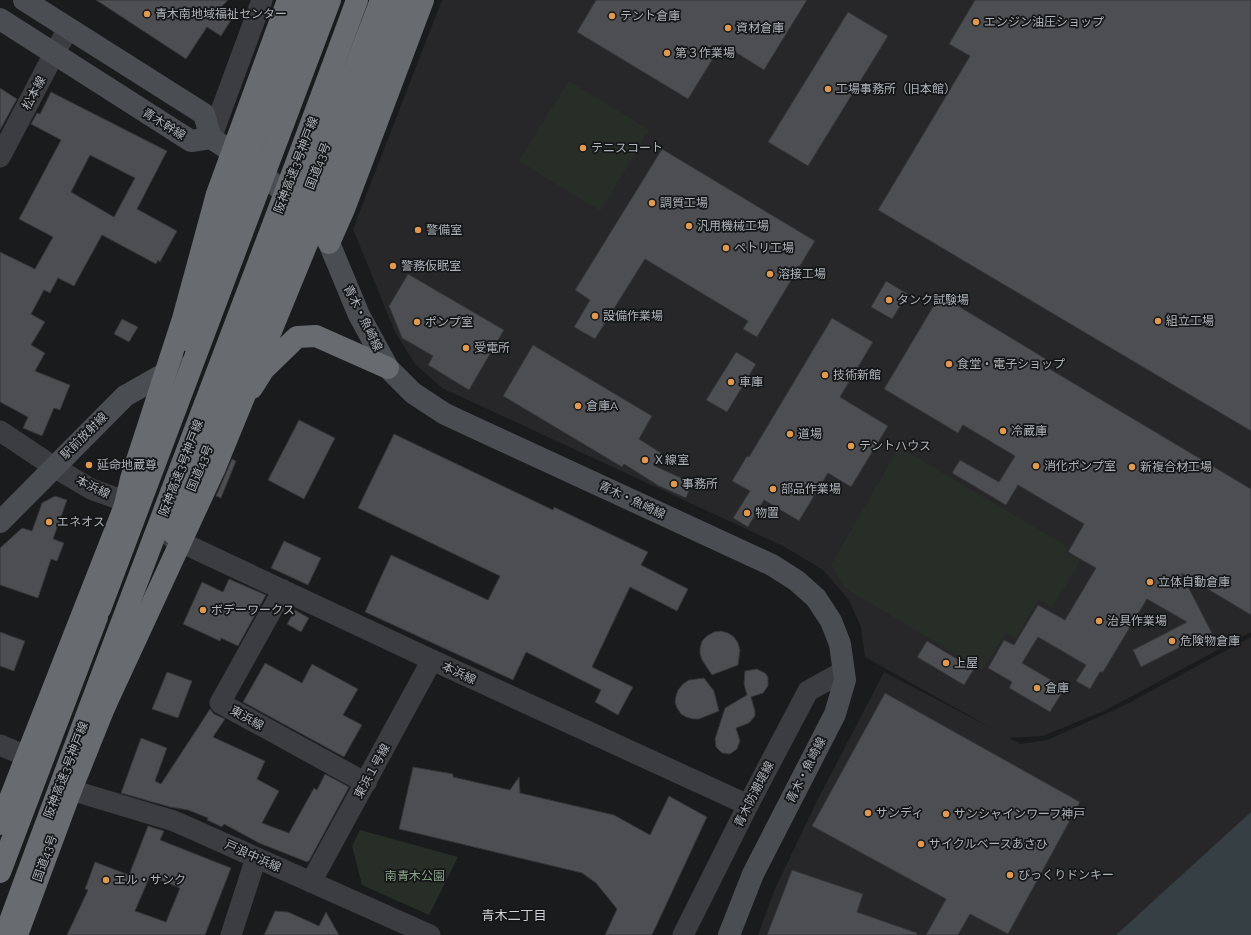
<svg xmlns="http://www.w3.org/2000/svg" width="1251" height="935" viewBox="0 0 1251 935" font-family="Raleway,'Noto Sans JP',sans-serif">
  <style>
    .built { fill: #272729 }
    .green { fill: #272e27 }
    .water { fill: #363f44 }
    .building { fill: #4d4e51; stroke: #353538; fill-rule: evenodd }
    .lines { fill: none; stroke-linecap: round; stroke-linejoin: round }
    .street { stroke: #3c3d41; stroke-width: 21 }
    .secondary { stroke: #4a4d51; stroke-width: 22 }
    .highway { stroke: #686c71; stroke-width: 22 }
    .highway-bridge { stroke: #686c71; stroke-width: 22 }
    .poi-dot { fill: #df9950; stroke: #151617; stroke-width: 1.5 }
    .labels { text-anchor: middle; stroke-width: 3.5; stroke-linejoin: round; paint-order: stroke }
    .poi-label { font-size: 12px; fill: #aeb4ba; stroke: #151617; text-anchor: start }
    .street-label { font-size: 12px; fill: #aeb4ba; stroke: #151617 }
    .park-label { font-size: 12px; fill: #8aa388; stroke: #151617 }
    .neighbourhood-label { font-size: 13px; fill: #cfd2d7; stroke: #151617 }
  </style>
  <rect width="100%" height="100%" fill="#1a1b1c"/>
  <path class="built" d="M 442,0 L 1251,0 L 1251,632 L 1106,710 L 1043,736 L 1009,738 L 1021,744 L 1047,740 L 1123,706 L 1251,637 L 1251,813 L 1116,935 L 758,935 L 774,891 L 816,803 L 884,672 L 995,730 L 865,657 L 861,627 L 849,600 L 823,570 L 785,547 L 442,388 L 415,364 L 395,332 L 353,229 Z"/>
  <g class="green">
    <path d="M 569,81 L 649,130 L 600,211 L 519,161 Z"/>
    <path d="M 899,447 L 1068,547 L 1065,552 L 1080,561 L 1052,608 L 1039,599 L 1016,638 L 1006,633 L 982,670 L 845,588 L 831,565 Z"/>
    <path d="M 360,830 L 458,857 L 429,915 L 362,885 L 352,846 Z"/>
  </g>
  <path class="water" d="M 1251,812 L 1251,935 L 1116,935 Z"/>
  <g class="building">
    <path d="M 96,0 L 228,0 L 220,8 L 233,17 L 221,36 L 207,27 L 186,59 Z"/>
    <path d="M 596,0 L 807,0 L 764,70 L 722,44 L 688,99 L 577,32 Z"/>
    <path d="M 975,0 L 1251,0 L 1251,431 L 878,210 L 970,56 L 949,44 Z"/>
    <path d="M 848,12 L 888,36 L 808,166 L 768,142 Z"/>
    <path d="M 0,88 L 17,99 L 0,130 Z"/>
    <path d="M 51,92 L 167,151 L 137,209 L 177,231 L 160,262 L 158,260 L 156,264 L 102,235 L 74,286 L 58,278 L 50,293 L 44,290 L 31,314 L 45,322 L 31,345 L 45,353 L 35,371 L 70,385 L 60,410 L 54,408 L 42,436 L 23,428 L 28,417 L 0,402 L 0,252 L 35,269 L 53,237 L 19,219 L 61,140 L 31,124 L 37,113 L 40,114 ZM 90,155 L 135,178 L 114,217 L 71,192 Z"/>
    <path d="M 662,149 L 815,241 L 757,337 L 743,329 L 748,321 L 645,259 L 595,339 L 574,327 L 590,300 L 575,290 Z"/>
    <path d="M 408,274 L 504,330 L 469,390 L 428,365 L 433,356 L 402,338 L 389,306 Z"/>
    <path d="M 886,281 L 908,294 L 892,319 L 871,307 Z"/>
    <path d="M 940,295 L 1046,359 L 1043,365 L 1251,489 L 1251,615 L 1181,573 L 1215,639 L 1206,634 L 1141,667 L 1133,650 L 1187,622 L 1147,599 L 1103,672 L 1100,672 L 1090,689 L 1076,681 L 1086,665 L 1038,637 L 1022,663 L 1065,688 L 1050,712 L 1009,688 L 1012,682 L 988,668 L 1004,640 L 1014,645 L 1038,605 L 1065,620 L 1096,568 L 1068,552 L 1084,524 L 1018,485 L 1006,505 L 952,473 L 960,460 L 999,482 L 1015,456 L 963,425 L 958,433 L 884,389 Z"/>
    <path d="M 832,318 L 873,342 L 840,397 L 888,426 L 851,487 L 828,473 L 799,521 L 764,500 L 748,527 L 733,518 L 750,491 L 732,481 L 747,456 L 749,457 Z"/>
    <path d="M 122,319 L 138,327 L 129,342 L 114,334 Z"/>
    <path d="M 533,345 L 652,416 L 639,439 L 661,453 L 653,465 L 692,483 L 686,498 L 659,486 L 624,464 L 622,467 L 503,396 Z"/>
    <path d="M 736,352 L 756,364 L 727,412 L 706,400 Z"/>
    <path d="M 299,420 L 335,438 L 304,499 L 268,480 Z"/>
    <path d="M 394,434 L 553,510 L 554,507 L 648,552 L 641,565 L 688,589 L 677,611 L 630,587 L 592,667 L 633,687 L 618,715 L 595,702 L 601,690 L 526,652 L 513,680 L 365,612 L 391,555 L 488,600 L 500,576 L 358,508 Z"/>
    <path d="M 232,459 L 236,461 L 221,498 L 216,496 Z"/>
    <path d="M 55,496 L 67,500 L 53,539 L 64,543 L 57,561 L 51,559 L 38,598 L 0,585 L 0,548 L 22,528 L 32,531 L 42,503 Z"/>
    <path d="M 284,541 L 321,558 L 308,585 L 271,568 Z"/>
    <path d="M 229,579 L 266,595 L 238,646 L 221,638 L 220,641 L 183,624 L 202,582 L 223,592 Z"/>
    <path d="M 295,610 L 309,618 L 301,632 L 287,624 Z"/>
    <path d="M 721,631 L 728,633 L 734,637 L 738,643 L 740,650 L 738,665 L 712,675 L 702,660 L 700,654 L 700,648 L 702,641 L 707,636 L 714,632 Z"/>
    <path d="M 0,632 L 25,641 L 14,671 L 0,666 Z"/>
    <path d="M 927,641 L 974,669 L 964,685 L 917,657 Z"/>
    <path d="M 265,663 L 302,683 L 312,664 L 358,689 L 343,715 L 362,725 L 344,757 L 243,702 Z"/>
    <path d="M 757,669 L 765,673 L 768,677 L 768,686 L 763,693 L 751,697 L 755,711 L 755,716 L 749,723 L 736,728 L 740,741 L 737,749 L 730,754 L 722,753 L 716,747 L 715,739 L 725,708 L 747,695 L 744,684 L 745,671 Z"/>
    <path d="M 167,672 L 192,681 L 178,718 L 152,709 Z"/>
    <path d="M 704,678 L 714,691 L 719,711 L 699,719 L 693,719 L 686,717 L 681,714 L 677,708 L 675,702 L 676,696 L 678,690 L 683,684 L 689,680 Z"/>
    <path d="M 885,693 L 1080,802 L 1008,934 L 970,914 L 958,935 L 926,935 L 946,899 L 812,826 Z"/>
    <path d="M 210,709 L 214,714 L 225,719 L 213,737 L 265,761 L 257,779 L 279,791 L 262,823 L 289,833 L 314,788 L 317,790 L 325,774 L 349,787 L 309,861 L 307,862 L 259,843 L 224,824 L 222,827 L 207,820 L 208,818 L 188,810 L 170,807 L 121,793 L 141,738 L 167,748 L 155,781 L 161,784 Z"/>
    <path d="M 413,767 L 453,774 L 453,777 L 510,790 L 519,777 L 520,793 L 614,815 L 650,835 L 669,796 L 707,817 L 652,935 L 605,935 L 617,909 L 596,883 L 582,873 L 399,829 Z"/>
    <path d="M 148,826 L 164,831 L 160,840 L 231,868 L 205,935 L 67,935 L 88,890 L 85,889 L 95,862 L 129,875 ZM 150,876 L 180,888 L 166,922 L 135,911 Z"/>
    <path d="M 792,870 L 863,894 L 857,912 L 917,933 L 917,935 L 767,935 Z"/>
    <path d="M 275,911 L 288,912 L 319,926 L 326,912 L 339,935 L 264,935 Z"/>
  </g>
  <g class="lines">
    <g class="street">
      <path d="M 211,138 L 262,0"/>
      <path d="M 0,157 L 54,54 L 68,29"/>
      <path d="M 0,431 L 54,467 L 91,489 L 127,502"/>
      <path d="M 172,538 L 432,660 L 748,805"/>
      <path d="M 283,590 L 220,703 L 366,783"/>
      <path d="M 0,745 L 26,756"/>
      <path d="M 71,790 L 174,821 L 430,935"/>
      <path d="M 311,882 L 432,660"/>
      <path d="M 231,935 L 256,858"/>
      <path d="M 683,935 L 748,805 L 808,691 L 844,671"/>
    </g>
    <g class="secondary">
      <path d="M 24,0 L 204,114 L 211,138"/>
      <path d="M 0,19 L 191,141 L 211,138"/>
      <path d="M 211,138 L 246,161 L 302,207 L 329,243 L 359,315 L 388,368 L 413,393 L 445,414 L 772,565 L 797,581 L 816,598 L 831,621 L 840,644 L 845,680 L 835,714 L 753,874 L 729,935"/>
      <path d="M 0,522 L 125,396 L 178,366"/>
    </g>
    <g class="highway">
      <path d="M 329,243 L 344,209 L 423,0"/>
      <path d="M 187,340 L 246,161 L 308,0"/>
      <path d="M 252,388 L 264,369 L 297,337 L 316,336 L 388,368"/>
      <path d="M 174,534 L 199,474 L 381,0"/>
      <path d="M 0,824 L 126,503"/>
      <path d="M 0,872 L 97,617"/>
      <path d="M 17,935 L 71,790 L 106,703"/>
    </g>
    <g class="highway-bridge">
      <path d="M 121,522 L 131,479 L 183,319 L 217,194 L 288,0"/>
      <path d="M 100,609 L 330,0"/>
      <path d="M 98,721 L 214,470 L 324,202 L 403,0"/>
      <path d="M 5,935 C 119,622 242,313 357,0"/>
    </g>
  </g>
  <g class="poi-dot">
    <circle cx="147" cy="14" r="4"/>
    <circle cx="612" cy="16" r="4"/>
    <circle cx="976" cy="22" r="4"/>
    <circle cx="728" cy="28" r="4"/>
    <circle cx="667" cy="53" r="4"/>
    <circle cx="828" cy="89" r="4"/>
    <circle cx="583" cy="148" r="4"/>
    <circle cx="652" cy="203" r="4"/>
    <circle cx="689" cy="226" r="4"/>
    <circle cx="418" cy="230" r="4"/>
    <circle cx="726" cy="248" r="4"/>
    <circle cx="393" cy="266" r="4"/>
    <circle cx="770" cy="274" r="4"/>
    <circle cx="889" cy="300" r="4"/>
    <circle cx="595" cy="316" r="4"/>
    <circle cx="1158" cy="321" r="4"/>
    <circle cx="417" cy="322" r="4"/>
    <circle cx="466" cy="348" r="4"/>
    <circle cx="949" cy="364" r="4"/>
    <circle cx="825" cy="375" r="4"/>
    <circle cx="731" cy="382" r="4"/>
    <circle cx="578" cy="406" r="4"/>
    <circle cx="1003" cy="431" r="4"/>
    <circle cx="790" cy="434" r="4"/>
    <circle cx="851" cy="446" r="4"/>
    <circle cx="645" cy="460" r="4"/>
    <circle cx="89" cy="465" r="4"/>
    <circle cx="1036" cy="466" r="4"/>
    <circle cx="1132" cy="467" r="4"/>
    <circle cx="674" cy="484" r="4"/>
    <circle cx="773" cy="489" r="4"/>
    <circle cx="747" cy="513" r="4"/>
    <circle cx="49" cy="522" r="4"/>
    <circle cx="1150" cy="582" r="4"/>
    <circle cx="203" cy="610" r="4"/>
    <circle cx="1099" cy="621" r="4"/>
    <circle cx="1172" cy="641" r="4"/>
    <circle cx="946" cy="663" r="4"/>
    <circle cx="1037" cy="688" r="4"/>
    <circle cx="868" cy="813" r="4"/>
    <circle cx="946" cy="814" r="4"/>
    <circle cx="921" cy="844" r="4"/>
    <circle cx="1010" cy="875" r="4"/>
    <circle cx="106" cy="880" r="4"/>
  </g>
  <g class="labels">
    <g class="poi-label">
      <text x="155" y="18">青木南地域福祉センター</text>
      <text x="620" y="20">テント倉庫</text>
      <text x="984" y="26">エンジン油圧ショップ</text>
      <text x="736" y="32">資材倉庫</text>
      <text x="675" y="57">第３作業場</text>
      <text x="836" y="93">工場事務所（旧本館）</text>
      <text x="591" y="152">テニスコート</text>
      <text x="660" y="207">調質工場</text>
      <text x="697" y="230">汎用機械工場</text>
      <text x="426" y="234">警備室</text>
      <text x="734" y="252">ペトリ工場</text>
      <text x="401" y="270">警務仮眠室</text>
      <text x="778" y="278">溶接工場</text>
      <text x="897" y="304">タンク試験場</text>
      <text x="603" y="320">設備作業場</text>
      <text x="1166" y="325">組立工場</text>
      <text x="425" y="326">ポンプ室</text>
      <text x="474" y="352">受電所</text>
      <text x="957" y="368">食堂・電子ショップ</text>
      <text x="833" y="379">技術新館</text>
      <text x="739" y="386">車庫</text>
      <text x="586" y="410">倉庫A</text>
      <text x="1011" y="435">冷蔵庫</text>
      <text x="798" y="438">道場</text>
      <text x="859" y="450">テントハウス</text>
      <text x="653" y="464">Ｘ線室</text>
      <text x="97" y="469">延命地蔵尊</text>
      <text x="1044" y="470">消化ポンプ室</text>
      <text x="1140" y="471">新複合材工場</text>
      <text x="682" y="488">事務所</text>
      <text x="781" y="493">部品作業場</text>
      <text x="755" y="517">物置</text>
      <text x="57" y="526">エネオス</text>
      <text x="1158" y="586">立体自動倉庫</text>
      <text x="211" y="614">ボデーワークス</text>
      <text x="1107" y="625">治具作業場</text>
      <text x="1180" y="645">危険物倉庫</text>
      <text x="954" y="667">上屋</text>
      <text x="1045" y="692">倉庫</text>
      <text x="876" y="817">サンディ</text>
      <text x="954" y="818">サンシャインワーフ神戸</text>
      <text x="929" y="848">サイクルベースあさひ</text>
      <text x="1018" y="879">びっくりドンキー</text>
      <text x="114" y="884">エル・サンク</text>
    </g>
    <g class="street-label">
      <text transform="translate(34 93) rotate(-62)" y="4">松本線</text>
      <text transform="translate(164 124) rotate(32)" y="4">青木幹線</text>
      <text transform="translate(296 165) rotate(-69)" y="4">阪神高速3号神戸線</text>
      <text transform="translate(318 166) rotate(-69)" y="4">国道43号</text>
      <text transform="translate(363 318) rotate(64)" y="4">青木・魚崎線</text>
      <text transform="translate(84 436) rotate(-45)" y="4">駅前放射線</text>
      <text transform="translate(181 468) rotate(-69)" y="4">阪神高速3号神戸線</text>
      <text transform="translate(200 468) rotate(-68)" y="4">国道43号</text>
      <text transform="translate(93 487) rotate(26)" y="4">本浜線</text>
      <text transform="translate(632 500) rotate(25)" y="4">青木・魚崎線</text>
      <text transform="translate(459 673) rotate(25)" y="4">本浜線</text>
      <text transform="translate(247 718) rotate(29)" y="4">東浜線</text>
      <text transform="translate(66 770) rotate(-69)" y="4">阪神高速3号神戸線</text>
      <text transform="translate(806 770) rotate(-63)" y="4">青木・魚崎線</text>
      <text transform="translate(372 771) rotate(-61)" y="4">東浜１号線</text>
      <text transform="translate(754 794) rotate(-63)" y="4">青木防潮堤線</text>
      <text transform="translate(253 856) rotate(24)" y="4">戸浪中浜線</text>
      <text transform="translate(45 858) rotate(-70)" y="4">国道43号</text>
    </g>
    <g class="park-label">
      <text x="415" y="880">南青木公園</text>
    </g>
    <g class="neighbourhood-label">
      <text x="514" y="920">青木二丁目</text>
    </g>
  </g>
</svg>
